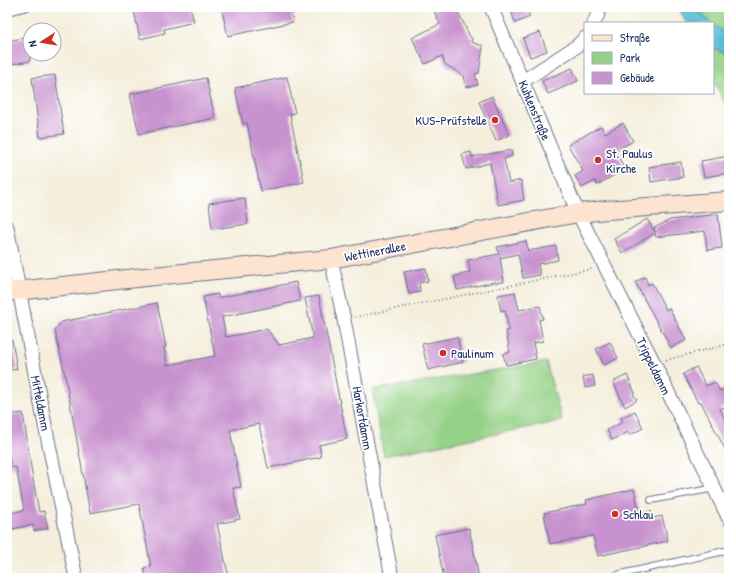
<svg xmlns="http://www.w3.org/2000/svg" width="736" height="585" viewBox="0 0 736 585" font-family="'Patrick Hand',sans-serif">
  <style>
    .green { fill: #95d186; stroke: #588072 }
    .water { fill: #58bed6; stroke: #3a769a }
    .building { fill: #c891cf }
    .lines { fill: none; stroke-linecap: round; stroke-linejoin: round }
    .lane-casing { stroke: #67728a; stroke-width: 8 }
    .street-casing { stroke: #67728a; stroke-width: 15 }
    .secondary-casing { stroke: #67728a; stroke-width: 20 }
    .path { stroke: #67728a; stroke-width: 2; stroke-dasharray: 1 3; stroke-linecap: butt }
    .lane { stroke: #fff; stroke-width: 6 }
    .street { stroke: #fff; stroke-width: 13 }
    .secondary { stroke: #fde4d1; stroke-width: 18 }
    .poi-dot { fill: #c8321e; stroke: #fff; stroke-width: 1.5 }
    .labels { text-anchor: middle; stroke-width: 3.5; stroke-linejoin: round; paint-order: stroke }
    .street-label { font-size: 13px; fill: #1b2f5e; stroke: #fff }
    .poi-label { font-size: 13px; fill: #1b2f5e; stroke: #fff; text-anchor: start }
  </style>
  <rect width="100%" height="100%" fill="#fff"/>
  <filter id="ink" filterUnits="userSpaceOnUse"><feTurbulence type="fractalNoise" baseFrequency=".025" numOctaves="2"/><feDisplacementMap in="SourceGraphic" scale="8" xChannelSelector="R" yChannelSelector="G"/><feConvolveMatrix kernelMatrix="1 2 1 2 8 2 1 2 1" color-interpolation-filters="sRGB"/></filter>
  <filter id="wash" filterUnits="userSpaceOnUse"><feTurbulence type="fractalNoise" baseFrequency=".012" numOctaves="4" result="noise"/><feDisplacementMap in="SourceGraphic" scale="16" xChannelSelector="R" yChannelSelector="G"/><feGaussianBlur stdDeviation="0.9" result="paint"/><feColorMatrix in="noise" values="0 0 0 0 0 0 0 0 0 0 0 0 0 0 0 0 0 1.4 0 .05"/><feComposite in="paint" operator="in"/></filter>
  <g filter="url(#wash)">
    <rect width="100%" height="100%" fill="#f4eedb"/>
    <g class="green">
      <path d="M 698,7 L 729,7 L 729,37 C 717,28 705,20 698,7 Z"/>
      <path d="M 713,48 L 729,54 L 729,112 L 713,79 Z"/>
      <path d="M 546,362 L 562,421 L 384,456 L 372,390 Z"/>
    </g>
    <g class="water">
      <path d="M 678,7 L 698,7 L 702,14 L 711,23 L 686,23 Z"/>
      <path d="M 713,24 L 729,37 L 729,54 L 713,48 Z"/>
    </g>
    <g id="blocks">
      <g class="building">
        <path d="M 133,7 L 190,7 L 194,22 L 164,29 L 165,33 L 140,39 Z"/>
        <path d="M 221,7 L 290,7 L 293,22 L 228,36 Z"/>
        <path d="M 432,7 L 456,7 L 470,37 L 472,38 L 471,42 L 483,46 L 479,73 L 475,74 L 478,85 L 466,87 L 464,76 L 445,64 L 442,56 L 425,64 L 412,38 L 440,24 Z"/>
        <path d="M 510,7 L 526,7 L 530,17 L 515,23 Z"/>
        <path d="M 540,32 L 547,51 L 530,57 L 523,38 Z"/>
        <path d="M 29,37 L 30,61 L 7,65 L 7,41 Z"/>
        <path d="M 572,68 L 578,81 L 548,94 L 542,81 Z"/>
        <path d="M 55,75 L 64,134 L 40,137 L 32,78 Z"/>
        <path d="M 287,77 L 295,113 L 290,114 L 304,182 L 261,191 L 247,123 L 243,124 L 235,88 Z"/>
        <path d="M 206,78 L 215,118 L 139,134 L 130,94 Z"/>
        <path d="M 492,96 L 509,135 L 496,141 L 479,102 Z"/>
        <path d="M 623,123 L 633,141 L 615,151 L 625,169 L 597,185 L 595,181 L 582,188 L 575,176 L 583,171 L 568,145 L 601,126 L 605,133 Z"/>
        <path d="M 511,150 L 512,156 L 504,159 L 509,183 L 521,180 L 524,200 L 498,205 L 490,163 L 466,169 L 462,154 L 471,152 L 472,157 Z"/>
        <path d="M 729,156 L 729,173 L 704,177 L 701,161 Z"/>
        <path d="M 681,162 L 683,177 L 651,182 L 649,167 Z"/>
        <path d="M 245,198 L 248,224 L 212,229 L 209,203 Z"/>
        <path d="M 718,214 L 722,248 L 707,250 L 705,231 L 656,237 L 655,233 L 622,253 L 614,239 L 647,219 L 655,232 L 654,228 L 670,220 Z"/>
        <path d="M 526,241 L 528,251 L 556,246 L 558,260 L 538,264 L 540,275 L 523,278 L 518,254 L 500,258 L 504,282 L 495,283 L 495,282 L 457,290 L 454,277 L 470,272 L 468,260 L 499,254 L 497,247 Z"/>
        <path d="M 426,268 L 428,281 L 419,283 L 420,292 L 409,294 L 404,272 Z"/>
        <path d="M 645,277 L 648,285 L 652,283 L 666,310 L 669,308 L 686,340 L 671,348 L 635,282 Z"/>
        <path d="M 296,282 L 300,301 L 222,317 L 226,337 L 267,329 L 279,345 L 313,338 L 305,298 L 319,296 L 347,439 L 319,445 L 321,457 L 268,468 L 259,424 L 230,430 L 241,487 L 233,488 L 240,519 L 217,524 L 229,578 L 146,578 L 144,568 L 151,567 L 139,504 L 90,513 L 65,375 L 55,331 L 61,322 L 157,303 L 166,347 L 164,347 L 167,365 L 215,356 L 203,297 L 218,294 L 218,298 Z"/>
        <path d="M 515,292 L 519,310 L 540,306 L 543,319 L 539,320 L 543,341 L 533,343 L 536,359 L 506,365 L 503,354 L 510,352 L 506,331 L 509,331 L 505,310 L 501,311 L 498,295 Z"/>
        <path d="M 457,337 L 463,362 L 428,370 L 422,344 Z"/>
        <path d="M 12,340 L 17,369 L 7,371 L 7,341 Z"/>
        <path d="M 610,342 L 618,358 L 604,365 L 596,349 Z"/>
        <path d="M 696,367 L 706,386 L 715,382 L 720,391 L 725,389 L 729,397 L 729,405 L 720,409 L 729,427 L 729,457 L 701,402 L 698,403 L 683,374 Z"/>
        <path d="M 593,375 L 595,386 L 585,388 L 583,377 Z"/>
        <path d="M 627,375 L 635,393 L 633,394 L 637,400 L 625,407 L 613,382 Z"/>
        <path d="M 635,411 L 643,428 L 630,435 L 628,432 L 612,440 L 607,430 L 623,422 L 621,418 Z"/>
        <path d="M 23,413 L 32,474 L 39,512 L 44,511 L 48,528 L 34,531 L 33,525 L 7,530 L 7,514 L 24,510 L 16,467 L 11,468 L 7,444 L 7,415 Z"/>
        <path d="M 634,489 L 640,514 L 651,511 L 653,518 L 662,516 L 668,541 L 598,556 L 593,536 L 550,544 L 544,513 L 587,504 L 586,500 Z"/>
        <path d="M 469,528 L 479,578 L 444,578 L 435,535 Z"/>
      </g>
    </g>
  </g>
  <g filter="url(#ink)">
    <use href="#blocks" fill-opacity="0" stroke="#67728a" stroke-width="1"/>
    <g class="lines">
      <defs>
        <g id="lane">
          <path d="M 7,12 L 27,7"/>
          <path d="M 651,500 L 715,488"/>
          <path d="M 617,575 L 729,550"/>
          <path d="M 726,578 L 729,577"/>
        </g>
        <g id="street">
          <path d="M 491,7 L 578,213 L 654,363 L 729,519"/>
          <path d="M 594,23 L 598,14 L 599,7"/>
          <path d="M 523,81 L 577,46 L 585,38"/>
          <path d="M 7,227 L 44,420 L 76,578"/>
          <path d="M 331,259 L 344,320 L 392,578"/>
        </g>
        <path id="secondary" d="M 7,292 L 173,274 L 331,259 L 578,213 L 607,210 L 729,201"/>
      </defs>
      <use href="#lane" class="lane-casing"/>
      <use href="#street" class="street-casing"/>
      <use href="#secondary" class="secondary-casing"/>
      <g class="path">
        <path d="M 355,317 L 592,269"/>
        <path d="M 666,360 L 729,344"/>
      </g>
      <use href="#lane" class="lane"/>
      <use href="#street" class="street"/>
      <use href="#secondary" class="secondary"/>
    </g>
  </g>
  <g class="poi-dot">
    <circle cx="495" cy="120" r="4"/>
    <circle cx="598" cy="160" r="4"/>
    <circle cx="443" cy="353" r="4"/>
    <circle cx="615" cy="514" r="4"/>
  </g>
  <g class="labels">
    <g class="street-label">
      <text transform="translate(535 110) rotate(67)" y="5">Kuhlenstraße</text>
      <text transform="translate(375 251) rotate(-11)" y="5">Wettinerallee</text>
      <text transform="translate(654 366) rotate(64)" y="5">Trippeldamm</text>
      <text transform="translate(41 403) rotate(79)" y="5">Mitteldamm</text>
      <text transform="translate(363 418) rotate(80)" y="5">Harkortdamm</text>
    </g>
    <g class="poi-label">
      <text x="487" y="125" text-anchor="end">KUS-Prüfstelle</text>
      <text x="606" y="158">St. Paulus<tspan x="606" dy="15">Kirche</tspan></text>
      <text x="451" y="358">Paulinum</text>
      <text x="623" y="519">Schlau</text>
    </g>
  </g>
  <rect width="736" height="585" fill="none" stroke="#fff" stroke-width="24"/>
  <rect x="584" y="22" width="130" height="72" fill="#ffffff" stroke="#a4acbf"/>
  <rect x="592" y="35" width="20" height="6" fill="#fde4d1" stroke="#a4acbf"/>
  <text x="620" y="42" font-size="12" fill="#1b2f5e">Straße</text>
  <rect x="592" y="52" width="20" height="12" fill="#95d186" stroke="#a4acbf"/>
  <text x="620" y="62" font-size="12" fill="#1b2f5e">Park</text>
  <rect x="592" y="72" width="20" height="12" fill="#c891cf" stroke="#a4acbf"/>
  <text x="620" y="82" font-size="12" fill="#1b2f5e">Gebäude</text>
  <g transform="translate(42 42) rotate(258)"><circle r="19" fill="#ffffff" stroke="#a4acbf"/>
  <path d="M0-3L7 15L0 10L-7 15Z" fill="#c8321e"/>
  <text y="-6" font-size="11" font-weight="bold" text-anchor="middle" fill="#1b2f5e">N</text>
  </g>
</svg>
